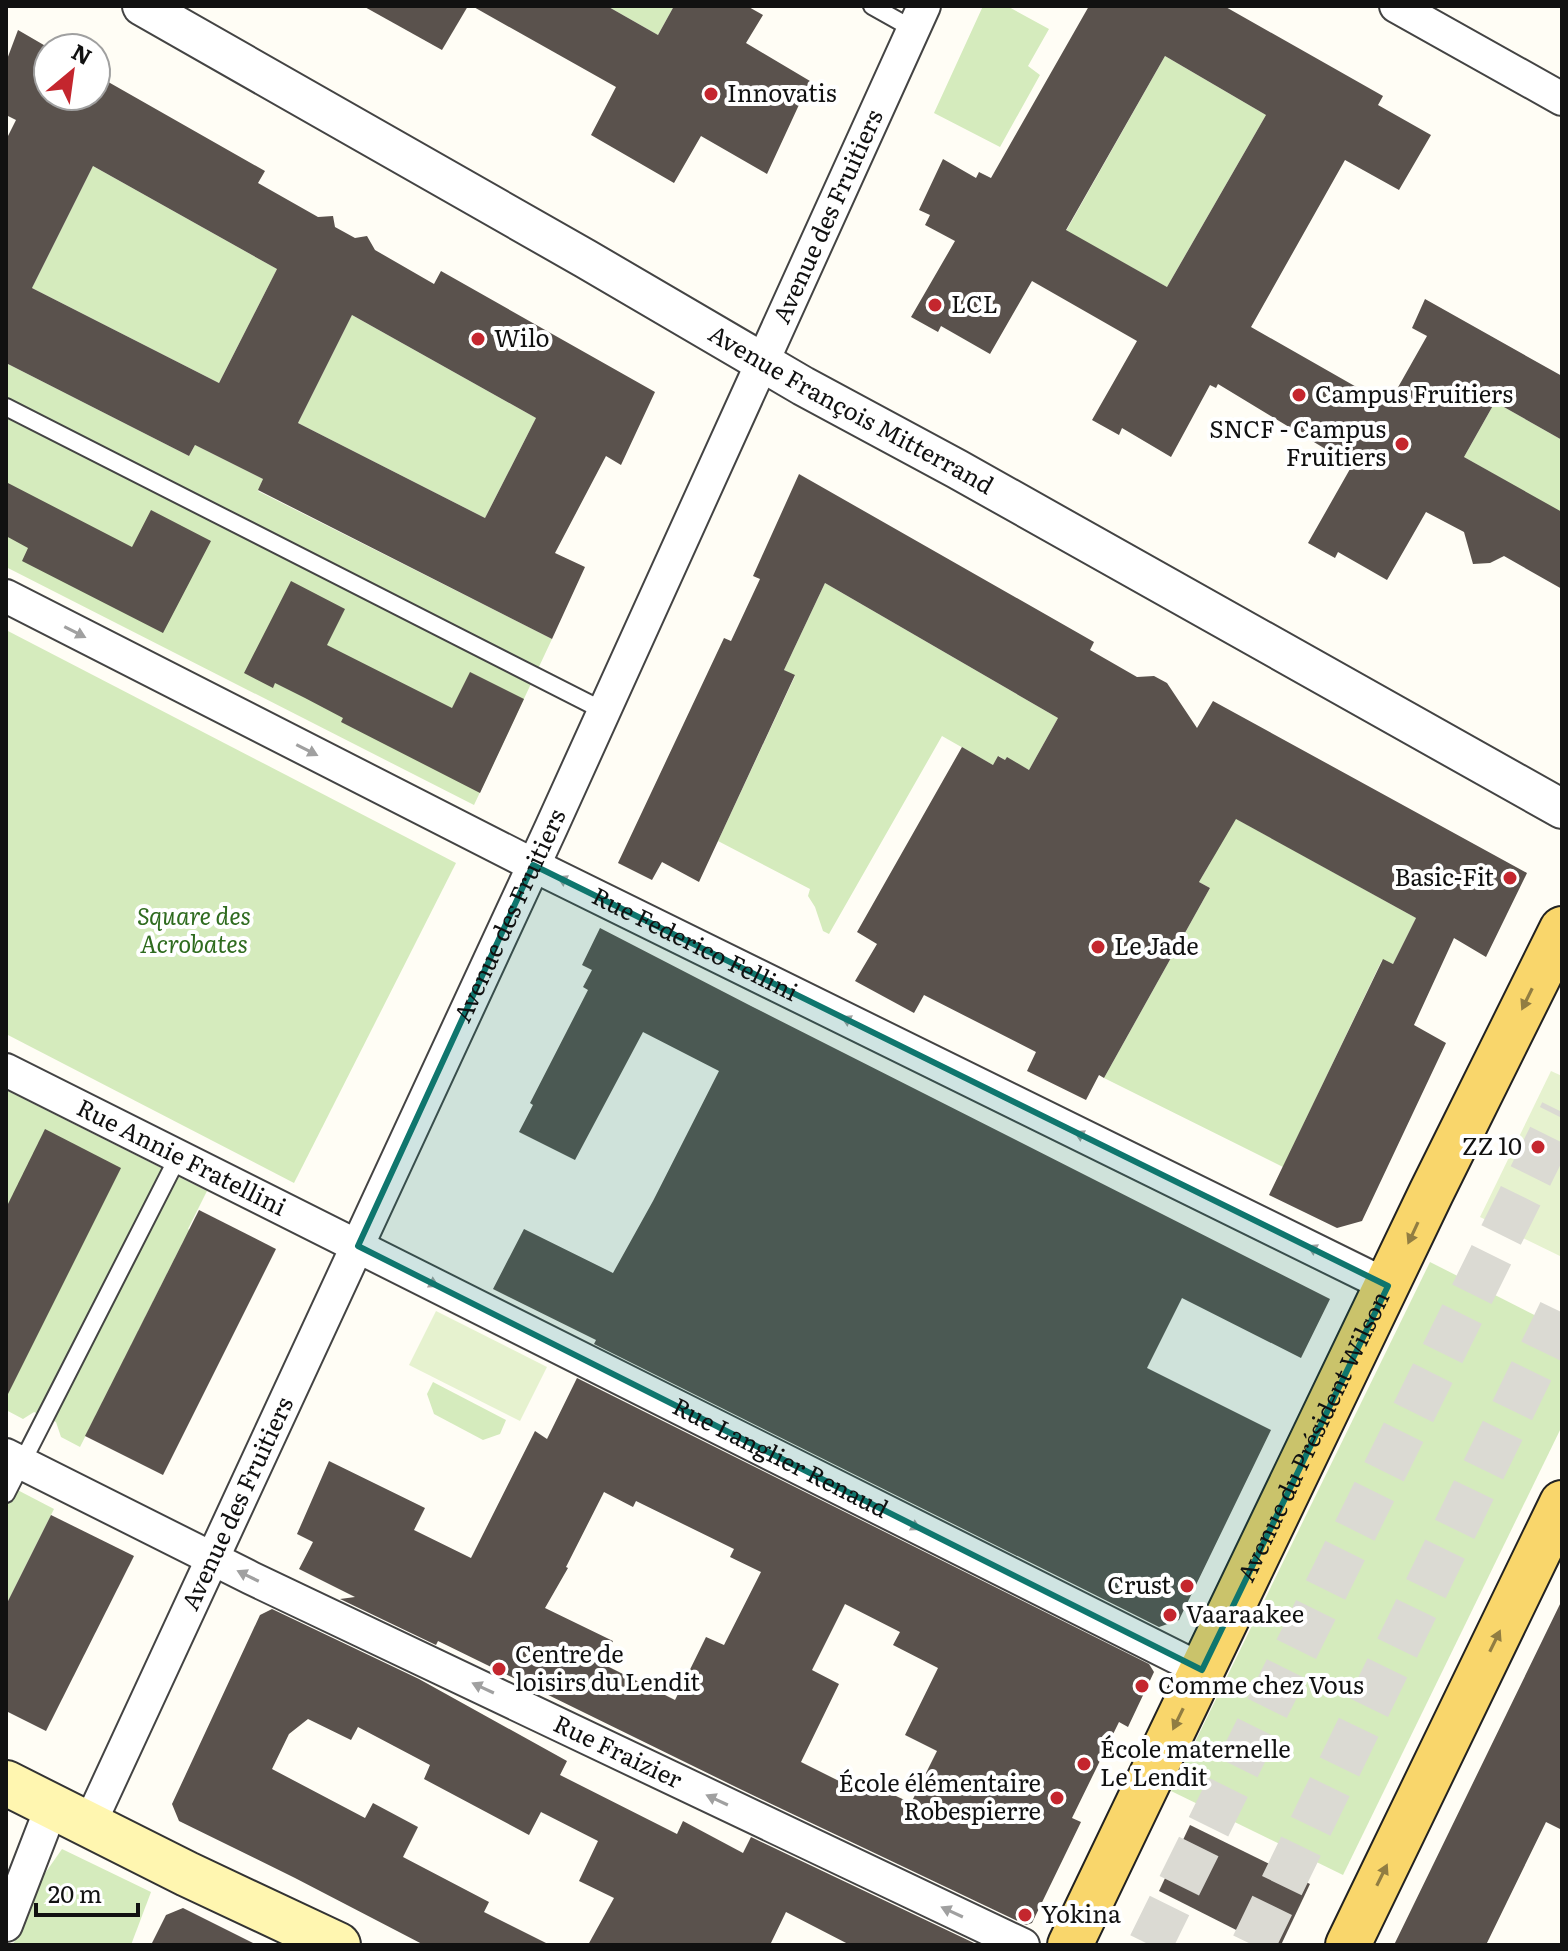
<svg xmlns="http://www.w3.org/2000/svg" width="1568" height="1951" viewBox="0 0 1568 1951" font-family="Literata,serif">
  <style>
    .green { fill: #d5ebbd }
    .pitch { fill: #e6f2cf }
    .building { fill: #5a524d; fill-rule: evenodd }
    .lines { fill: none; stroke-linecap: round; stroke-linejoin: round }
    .motorway-tunnel { stroke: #dbdad3; stroke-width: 44; stroke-dasharray: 44 22; stroke-linecap: butt }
    .service-casing { stroke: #444; stroke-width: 20 }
    .minor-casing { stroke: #444; stroke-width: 36 }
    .tertiary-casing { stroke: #444; stroke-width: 42 }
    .secondary-casing { stroke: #333; stroke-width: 48 }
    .primary-casing { stroke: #222; stroke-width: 48 }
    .service { stroke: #fff; stroke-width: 16 }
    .minor { stroke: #fff; stroke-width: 32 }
    .tertiary { stroke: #fff; stroke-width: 38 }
    .secondary { stroke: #fff6b0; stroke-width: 44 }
    .primary { stroke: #f9d66b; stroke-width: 44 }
    .oneway { fill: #a0a0a0 }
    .oneway2 { fill: #917d42 }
    .marked { fill: #0f766e; fill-opacity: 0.2; stroke: #0f766e; stroke-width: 6; stroke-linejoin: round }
    .poi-dot { fill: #c4262e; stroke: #fff; stroke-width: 3 }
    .labels { text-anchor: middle; stroke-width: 8; stroke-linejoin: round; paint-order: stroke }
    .poi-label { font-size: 24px; fill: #111; stroke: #fff; text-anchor: start }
    .street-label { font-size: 24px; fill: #111; stroke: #fff }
    .park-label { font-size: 24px; font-style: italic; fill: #2f6b1f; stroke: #fff }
  </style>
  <rect width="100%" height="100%" fill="#fffdf5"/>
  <g class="green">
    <path d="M 607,6 L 674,6 L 658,35 Z"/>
    <path d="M 983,6 L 1007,6 L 1049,29 L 1028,66 L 1040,75 L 1000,147 L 934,113 Z"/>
    <path d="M 1165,56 L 1266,115 L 1167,287 L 1066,231 Z"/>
    <path d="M 93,166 L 277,269 L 219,383 L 32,288 Z"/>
    <path d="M 352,315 L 536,418 L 485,518 L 298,423 Z"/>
    <path d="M 6,363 L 189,456 L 195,445 L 263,479 L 258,491 L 552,639 L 474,805 L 6,567 Z"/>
    <path d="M 1495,402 L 1562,440 L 1562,513 L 1464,457 Z"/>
    <path d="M 825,583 L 1058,718 L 1029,770 L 1007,758 L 1005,760 L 999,756 L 993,765 L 942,736 L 829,934 L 823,931 L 815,907 L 808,896 L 810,889 L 718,841 L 795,676 L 784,670 Z"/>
    <path d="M 6,630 L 456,863 L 294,1183 L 6,1034 Z"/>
    <path d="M 1179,787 L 1416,918 L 1393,964 L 1382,960 L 1283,1167 L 1104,1078 L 1210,888 L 1199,882 L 1213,858 Z"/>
    <path d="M 6,1090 L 207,1191 L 188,1229 L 196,1233 L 184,1240 L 80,1447 L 61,1437 L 56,1422 L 34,1412 L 23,1419 L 6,1410 Z"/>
    <path d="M 1430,1262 L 1562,1329 L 1562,1426 L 1343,1875 L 1171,1791 Z"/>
    <path d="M 433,1382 L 506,1420 L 500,1434 L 483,1440 L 434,1414 L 427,1394 Z"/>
    <path d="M 6,1484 L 54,1509 L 6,1605 Z"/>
    <path d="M 62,1849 L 151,1892 L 131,1945 L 13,1945 L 34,1889 Z"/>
  </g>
  <g class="pitch">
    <path d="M 1551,1071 L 1562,1076 L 1562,1257 L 1480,1217 Z"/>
    <path d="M 436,1311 L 547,1367 L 520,1421 L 409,1365 Z"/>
  </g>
  <g class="building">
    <path d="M 363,6 L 468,6 L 442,50 Z"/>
    <path d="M 472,6 L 607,6 L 658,35 L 674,6 L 747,6 L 763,15 L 746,43 L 810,81 L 767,174 L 701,136 L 674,183 L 591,135 L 616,87 Z"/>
    <path d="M 1089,6 L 1224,6 L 1383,96 L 1378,105 L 1431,135 L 1399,190 L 1345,160 L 1251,327 L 1388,405 L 1427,336 L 1412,328 L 1425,299 L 1562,376 L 1562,440 L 1495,402 L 1464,457 L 1562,512 L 1562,589 L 1504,556 L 1490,563 L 1473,564 L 1464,532 L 1426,512 L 1387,580 L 1338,552 L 1335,558 L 1308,543 L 1350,469 L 1345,466 L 1347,462 L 1218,384 L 1216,388 L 1210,385 L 1171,457 L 1122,428 L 1119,435 L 1092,420 L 1137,341 L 1032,281 L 990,354 L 941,326 L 938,332 L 911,317 L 955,241 L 925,225 L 930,215 L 919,210 L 943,159 L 976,178 L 979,172 L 991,178 ZM 1165,56 L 1266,115 L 1167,287 L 1066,230 Z"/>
    <path d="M 18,30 L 49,48 L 48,96 L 96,96 L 96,75 L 265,171 L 258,183 L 318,217 L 333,216 L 335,227 L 355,238 L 367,236 L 375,250 L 434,284 L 441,271 L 655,392 L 621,465 L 606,456 L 555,553 L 585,567 L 552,639 L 258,490 L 263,479 L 195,445 L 189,456 L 6,363 L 6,140 L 16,120 L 6,115 L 6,62 ZM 93,166 L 277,269 L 219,383 L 32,288 ZM 352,315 L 536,418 L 485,518 L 298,423 Z"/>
    <path d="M 799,474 L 1094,642 L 1090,650 L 1137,677 L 1154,676 L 1167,683 L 1197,728 L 1213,701 L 1527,873 L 1486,957 L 1454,938 L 1414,1025 L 1446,1043 L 1362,1221 L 1337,1228 L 1269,1195 L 1383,959 L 1393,964 L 1416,918 L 1236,819 L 1199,882 L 1210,888 L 1104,1078 L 1099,1075 L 1086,1100 L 1027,1071 L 1036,1052 L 924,995 L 914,1013 L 855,981 L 877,944 L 857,932 L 962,747 L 993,765 L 998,756 L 1005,760 L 1007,757 L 1029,770 L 1058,718 L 825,583 L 784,670 L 795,675 L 699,882 L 662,862 L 652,880 L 618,863 L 724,638 L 731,641 L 760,579 L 753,576 Z"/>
    <path d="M 6,482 L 132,547 L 151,510 L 211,541 L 163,633 L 22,561 L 28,548 L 6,536 Z"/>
    <path d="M 291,581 L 345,609 L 327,645 L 452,708 L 470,672 L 524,699 L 480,793 L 341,722 L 343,718 L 305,698 L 275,683 L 273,688 L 244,673 Z"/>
    <path d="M 600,928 L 751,1006 L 1330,1299 L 1301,1358 L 1182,1298 L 1147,1368 L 1271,1430 L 1179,1620 L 1159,1627 L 594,1344 L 596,1340 L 493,1289 L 524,1229 L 613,1273 L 653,1201 L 719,1071 L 643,1032 L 575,1160 L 519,1132 L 533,1105 L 530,1103 L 588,990 L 583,987 L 592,970 L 582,965 Z"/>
    <path d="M 45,1129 L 121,1168 L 6,1398 L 6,1208 Z"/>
    <path d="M 199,1210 L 276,1249 L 163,1475 L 85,1436 Z"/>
    <path d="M 577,1378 L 1149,1664 L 1154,1672 L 1128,1727 L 1119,1722 L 1072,1818 L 1081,1822 L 1032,1923 L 1026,1925 L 740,1789 L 438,1641 L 436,1645 L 340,1599 L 355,1597 L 299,1569 L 313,1542 L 297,1534 L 329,1461 L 425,1508 L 414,1530 L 471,1558 L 535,1431 L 547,1439 ZM 604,1492 L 633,1507 L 636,1501 L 734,1549 L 730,1557 L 761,1572 L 724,1645 L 706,1637 L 675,1700 L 601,1663 L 613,1641 L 545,1608 L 568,1568 L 566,1567 ZM 845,1604 L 900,1632 L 893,1645 L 938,1668 L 905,1735 L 937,1751 L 911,1803 L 864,1781 L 859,1791 L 801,1762 L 839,1684 L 812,1670 Z"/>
    <path d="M 51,1515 L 134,1556 L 46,1731 L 6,1711 L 6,1605 Z"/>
    <path d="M 1562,1600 L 1562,1830 L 1546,1822 L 1486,1945 L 1394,1945 Z"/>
    <path d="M 272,1609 L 419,1679 L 567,1761 L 560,1775 L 677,1834 L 683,1821 L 743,1853 L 751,1837 L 974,1943 L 966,1945 L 850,1945 L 786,1912 L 770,1945 L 588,1945 L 614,1898 L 579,1881 L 598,1841 L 541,1812 L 529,1835 L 424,1779 L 430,1765 L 358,1727 L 351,1740 L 308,1719 L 289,1734 L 272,1769 L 365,1818 L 373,1803 L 418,1827 L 403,1857 L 489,1902 L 484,1912 L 550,1945 L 424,1945 L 295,1878 L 179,1821 L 172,1804 L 260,1615 Z"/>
    <path d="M 1190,1825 L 1310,1884 L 1281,1945 L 1266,1945 L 1159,1891 Z"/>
    <path d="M 183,1908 L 257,1945 L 151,1945 L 166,1915 Z"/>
  </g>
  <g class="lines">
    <g class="motorway-tunnel">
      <path d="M 1150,1945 L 1562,1112"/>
      <path d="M 1253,1945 L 1562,1308"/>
    </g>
    <defs>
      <g id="service">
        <path d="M 872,6 L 913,29"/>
        <path d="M 6,407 L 604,711"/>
        <path d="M 6,1494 L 178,1157"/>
      </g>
      <g id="minor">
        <path d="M 1396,6 L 1562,99"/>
        <path id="s1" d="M 6,596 L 549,873 L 1388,1286"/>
        <path id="s2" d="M 6,1070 L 1202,1670"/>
        <path id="s3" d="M 6,1455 L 251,1578 L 1023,1945"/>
        <path id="s4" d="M 89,1825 L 551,828 L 924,6"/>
        <path d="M 6,1925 L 52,1806"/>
      </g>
      <g id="tertiary">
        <path id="s5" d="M 142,6 L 586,259 L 803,386 L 957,469 L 1562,809"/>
      </g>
      <path id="secondary" d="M 6,1783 L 187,1874 L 338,1945"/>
      <g id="primary">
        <path id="s6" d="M 1070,1945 L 1431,1193 L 1562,929"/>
        <path d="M 1348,1945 L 1562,1503"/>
      </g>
    </defs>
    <use href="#service" class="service-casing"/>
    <use href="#minor" class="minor-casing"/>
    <use href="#tertiary" class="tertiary-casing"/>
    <use href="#secondary" class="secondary-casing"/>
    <use href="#primary" class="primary-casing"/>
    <use href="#service" class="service"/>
    <use href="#minor" class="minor"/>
    <use href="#tertiary" class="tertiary"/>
    <use href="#secondary" class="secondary"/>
    <use href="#primary" class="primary"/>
  </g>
  <defs><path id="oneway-solid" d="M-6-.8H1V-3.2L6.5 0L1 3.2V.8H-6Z" transform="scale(2)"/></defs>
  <g class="oneway">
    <use href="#oneway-solid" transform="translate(75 632) rotate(27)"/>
    <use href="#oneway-solid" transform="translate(307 750) rotate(27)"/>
    <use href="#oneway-solid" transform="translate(568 882) rotate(-154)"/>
    <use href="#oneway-solid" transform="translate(852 1022) rotate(-154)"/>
    <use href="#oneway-solid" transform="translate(1085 1137) rotate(-154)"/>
    <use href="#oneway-solid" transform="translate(1318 1251) rotate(-154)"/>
    <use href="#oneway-solid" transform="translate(428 1281) rotate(27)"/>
    <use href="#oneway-solid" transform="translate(910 1524) rotate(27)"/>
    <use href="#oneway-solid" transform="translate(248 1576) rotate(-154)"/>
    <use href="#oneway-solid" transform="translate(483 1688) rotate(-155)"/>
    <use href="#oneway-solid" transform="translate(717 1800) rotate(-155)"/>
    <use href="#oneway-solid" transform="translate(952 1912) rotate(-155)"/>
  </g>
  <g class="oneway2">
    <use href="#oneway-solid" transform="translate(1527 999) rotate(116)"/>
    <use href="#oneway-solid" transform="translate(1413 1233) rotate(115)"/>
    <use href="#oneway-solid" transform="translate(1495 1641) rotate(-64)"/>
    <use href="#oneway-solid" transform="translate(1178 1719) rotate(116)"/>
    <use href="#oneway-solid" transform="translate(1382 1875) rotate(-64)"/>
  </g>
  <path class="marked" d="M 533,865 L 1388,1286 L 1202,1670 L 358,1246 Z"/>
  <g class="poi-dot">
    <circle cx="711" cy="94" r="8"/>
    <circle cx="935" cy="305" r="8"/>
    <circle cx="478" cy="339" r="8"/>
    <circle cx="1299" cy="395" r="8"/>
    <circle cx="1402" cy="444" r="8"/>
    <circle cx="1510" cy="878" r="8"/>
    <circle cx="1098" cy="947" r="8"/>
    <circle cx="1538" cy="1147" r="8"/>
    <circle cx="1187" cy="1586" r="8"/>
    <circle cx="1170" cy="1615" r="8"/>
    <circle cx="499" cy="1669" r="8"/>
    <circle cx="1142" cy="1686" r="8"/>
    <circle cx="1084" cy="1764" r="8"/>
    <circle cx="1057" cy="1798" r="8"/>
    <circle cx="1025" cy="1915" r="8"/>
  </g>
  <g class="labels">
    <g class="poi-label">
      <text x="727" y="102">Innovatis</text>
      <text x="951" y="313">LCL</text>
      <text x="494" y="347">Wilo</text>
      <text x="1315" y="403">Campus Fruitiers</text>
      <text x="1386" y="438" text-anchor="end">SNCF - Campus<tspan x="1386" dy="28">Fruitiers</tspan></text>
      <text x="1494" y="886" text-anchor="end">Basic-Fit</text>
      <text x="1114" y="955">Le Jade</text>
      <text x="1522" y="1155" text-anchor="end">ZZ 10</text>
      <text x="1171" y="1594" text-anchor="end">Crust</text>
      <text x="1186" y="1623">Vaaraakee</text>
      <text x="515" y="1663">Centre de<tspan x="515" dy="28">loisirs du Lendit</tspan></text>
      <text x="1158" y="1694">Comme chez Vous</text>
      <text x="1100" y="1758">École maternelle<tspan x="1100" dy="28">Le Lendit</tspan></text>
      <text x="1041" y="1792" text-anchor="end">École élémentaire<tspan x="1041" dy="28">Robespierre</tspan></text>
      <text x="1041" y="1923">Yokina</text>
    </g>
    <g class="street-label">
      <text dy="8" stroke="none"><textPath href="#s4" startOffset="1770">Avenue des Fruitiers</textPath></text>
      <text dy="8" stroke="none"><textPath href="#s5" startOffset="816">Avenue François Mitterrand</textPath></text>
      <text dy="8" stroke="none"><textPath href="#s4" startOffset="1002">Avenue des Fruitiers</textPath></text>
      <text dy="8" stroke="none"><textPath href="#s1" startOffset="772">Rue Federico Fellini</textPath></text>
      <text dy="8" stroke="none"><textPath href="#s2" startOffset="196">Rue Annie Fratellini</textPath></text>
      <text dy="8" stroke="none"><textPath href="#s6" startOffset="564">Avenue du Président Wilson</textPath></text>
      <text dy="8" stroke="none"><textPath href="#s2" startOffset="866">Rue Langlier Renaud</textPath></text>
      <text dy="8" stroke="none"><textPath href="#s4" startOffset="354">Avenue des Fruitiers</textPath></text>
      <text dy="8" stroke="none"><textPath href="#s3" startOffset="680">Rue Fraizier</textPath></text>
    </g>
    <g class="park-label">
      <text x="194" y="925">Square des<tspan x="194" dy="28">Acrobates</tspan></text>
    </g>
  </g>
  <rect width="1568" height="1951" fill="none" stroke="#111111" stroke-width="16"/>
  <g transform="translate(72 72) rotate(29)"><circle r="38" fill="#ffffff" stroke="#a0a0a0" stroke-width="2"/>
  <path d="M0-6L14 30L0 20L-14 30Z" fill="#c4262e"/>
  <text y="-12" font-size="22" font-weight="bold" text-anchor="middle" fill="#111111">N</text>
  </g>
  <path d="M36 1903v12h102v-12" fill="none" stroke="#111111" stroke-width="4"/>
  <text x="48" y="1903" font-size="24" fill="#111111" stroke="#ffffff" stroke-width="6" paint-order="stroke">20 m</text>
</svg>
